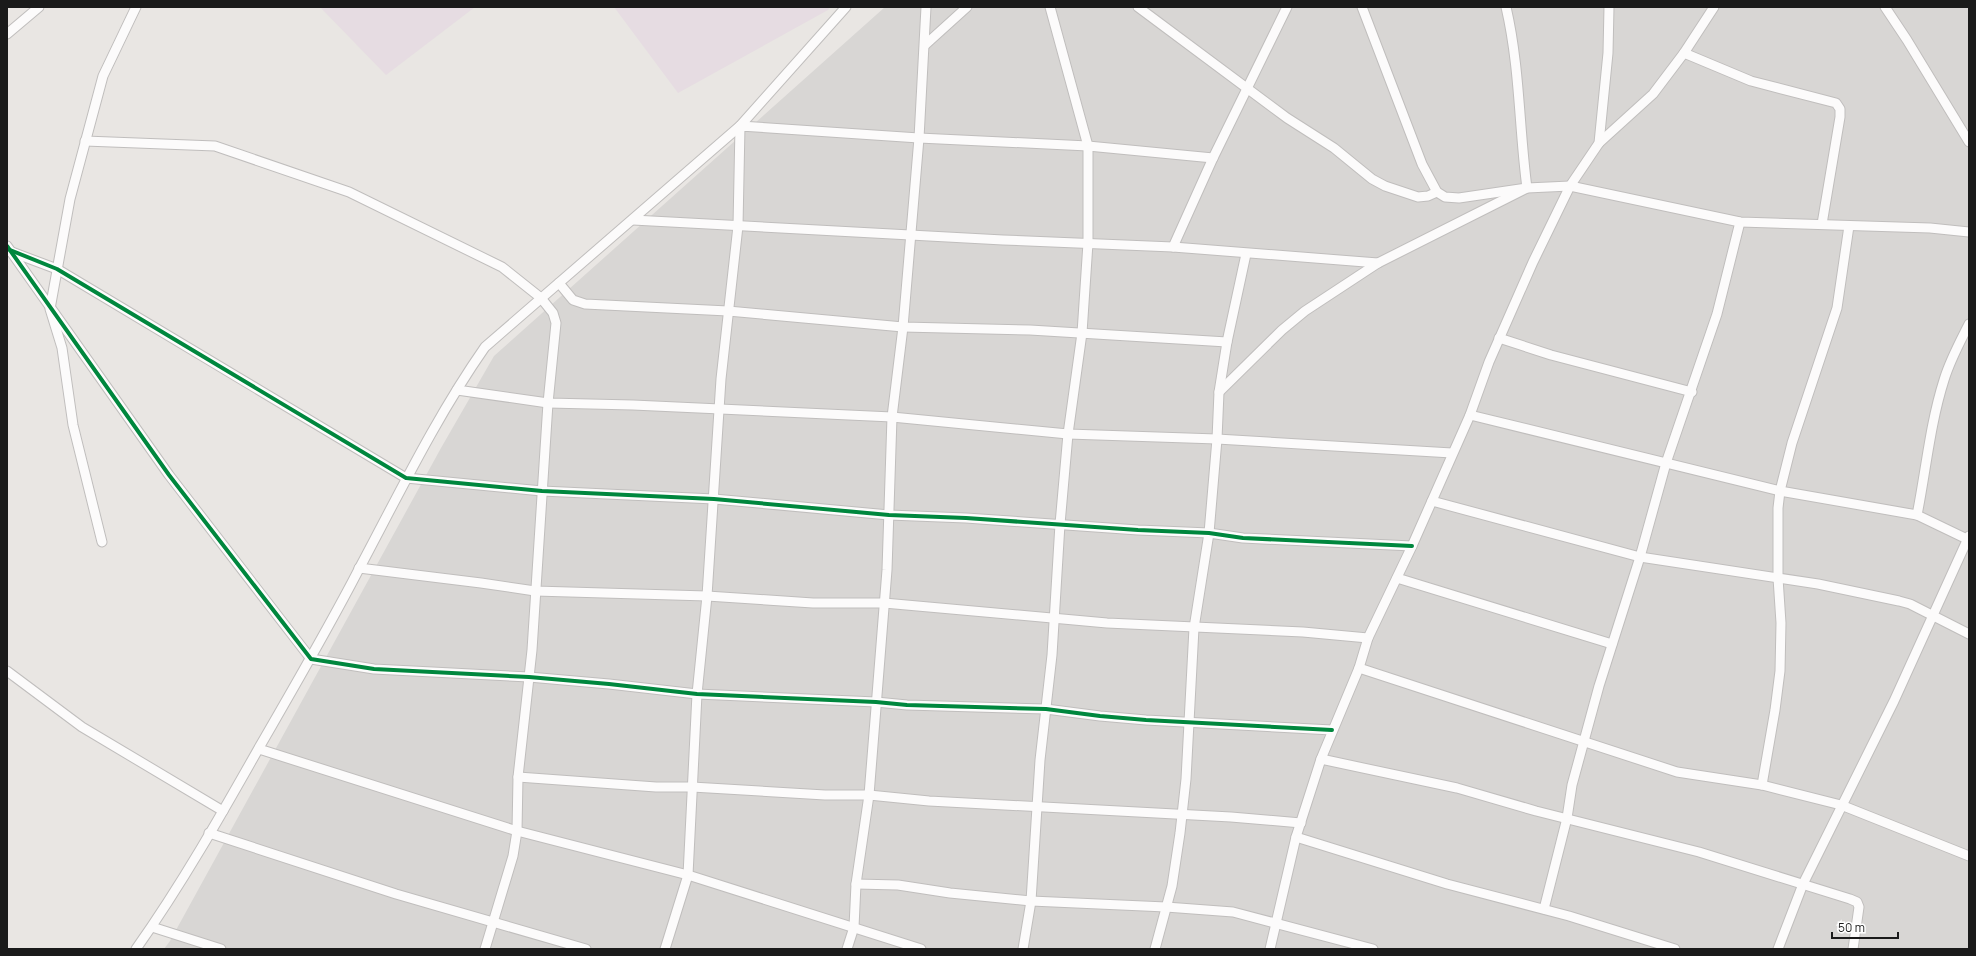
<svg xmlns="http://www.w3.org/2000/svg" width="1976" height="956" viewBox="0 0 1976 956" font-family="Manrope,sans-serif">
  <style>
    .residential { fill: #d8d6d4 }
    .industrial { fill: #e6dce2 }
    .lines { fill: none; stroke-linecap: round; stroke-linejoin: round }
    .street-casing { stroke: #c0bebd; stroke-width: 11 }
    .street { stroke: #fcfbfb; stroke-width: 9 }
    .cycleway-casing { stroke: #fff; stroke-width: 6 }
    .cycleway { stroke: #00873e; stroke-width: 4 }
  </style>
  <rect width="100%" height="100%" fill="#e9e6e3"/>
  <path class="residential" d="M 885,7 L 1969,7 L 1969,949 L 164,949 L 170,941 L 441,448 L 494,356 Z"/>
  <g class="industrial">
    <path d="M 320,7 L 475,7 L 386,75 Z"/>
    <path d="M 614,7 L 830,7 L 828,10 L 678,93 Z"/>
  </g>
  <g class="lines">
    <defs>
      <g id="street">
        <path d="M 1138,7 L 1287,118 L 1334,148 L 1372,179 L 1385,186 L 1418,197 L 1428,196 L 1437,192"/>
        <path d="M 1362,7 L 1422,164 L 1437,192 L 1445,197 L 1459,198 L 1527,188 L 1570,186 L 1740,222 L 1930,228 L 1969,232"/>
        <path d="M 1885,7 L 1907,40 L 1969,142"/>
        <path d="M 7,34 L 39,7"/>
        <path d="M 925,45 L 967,7"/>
        <path d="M 1684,53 L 1751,81 L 1836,103 L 1840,109 L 1840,117 L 1822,224"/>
        <path d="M 85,141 L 215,146 L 349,192 L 502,267 L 541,298 L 553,313 L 556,323 L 548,403 L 532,650 L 518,777 L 517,831 L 513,856 L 485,949"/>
        <path d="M 1599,143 L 1653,94 L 1684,53 L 1714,7"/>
        <path d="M 633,220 L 1003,240 L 1173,247 L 1378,263"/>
        <path d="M 7,246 L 169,475 L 311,659 L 374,669 L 529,677 L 609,684 L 697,694 L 876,702 L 907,705 L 1046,709 L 1100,716 L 1146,720 L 1332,730"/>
        <path d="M 1173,247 L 1213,158 L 1287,7"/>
        <path d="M 9,251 L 57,269 L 406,478 L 542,491 L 714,499 L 889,515 L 966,518 L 1138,530 L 1209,533 L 1243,538 L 1412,546"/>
        <path d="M 559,283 L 573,300 L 585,304 L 728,311 L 903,327 L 1030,330 L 1227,342"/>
        <path d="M 1499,338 L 1551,355 L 1692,392"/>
        <path d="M 457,390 L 548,403 L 633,405 L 892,417 L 1068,434 L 1217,439 L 1452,453"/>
        <path d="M 1219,392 L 1282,330 L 1305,311 L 1378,263 L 1527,188 C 1519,128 1520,67 1506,7"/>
        <path d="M 1470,415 L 1780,491 L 1917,515 L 1969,540"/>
        <path d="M 1432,501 L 1640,557 L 1818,584 L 1899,601 L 1910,604 L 1969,634"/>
        <path d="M 1917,515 C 1926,470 1930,424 1944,380 C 1950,360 1960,342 1969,324"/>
        <path d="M 102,542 L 73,425 L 62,348 L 50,309 L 70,199 L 103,76 L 136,7"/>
        <path d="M 359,568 L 481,583 L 535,591 L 707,596 L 813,603 L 884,603 L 1107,623 L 1303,632 L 1368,638"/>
        <path d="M 1397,578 L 1612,644"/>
        <path d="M 1359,668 L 1677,772 L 1762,785 L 1841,805 L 1969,856"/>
        <path d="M 7,671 L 82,727 L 223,811"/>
        <path d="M 259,749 L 517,831 L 688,875 L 921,949"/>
        <path d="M 1321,759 L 1457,788 L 1536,811 L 1699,852 L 1850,899 L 1857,902 L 1859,907 L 1853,949"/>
        <path d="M 518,777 L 656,787 L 692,787 L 825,795 L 869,795 L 929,801 L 1231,817 L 1301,823"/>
        <path d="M 1762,785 L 1775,710 L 1780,671 L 1781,623 L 1778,578 L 1778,508 L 1780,491 L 1792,443 L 1837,308 L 1849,226"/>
        <path d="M 209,833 L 396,894 L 586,949"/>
        <path d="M 1296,837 L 1447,884 L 1569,916 L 1675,949"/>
        <path d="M 856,884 L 898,885 L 950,893 L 1031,901 L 1166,907 L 1233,912 L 1373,949"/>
        <path d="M 1544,909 L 1567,818 L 1572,785 L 1599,686 L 1640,557 L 1666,463 L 1717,314 L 1740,222"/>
        <path d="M 152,927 L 221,949"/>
        <path d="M 136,949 C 182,884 221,815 260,746 C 294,687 328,629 359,569 C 399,494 436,417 485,347 L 740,126 L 846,7"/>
        <path d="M 665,949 L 688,875 L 697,694 L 707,596 L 721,379 L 738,226 L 740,126 L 919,138 L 1088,146 L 1213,158"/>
        <path d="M 847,949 L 854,927 L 856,884 L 869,795 L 887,570 L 892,417 L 903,327 L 919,138 L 926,7"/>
        <path d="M 1023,949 L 1031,901 L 1040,760 L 1052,655 L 1060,524 L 1068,434 L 1082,333 L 1088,243 L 1088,146 L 1050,7"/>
        <path d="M 1155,949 L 1172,886 L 1180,833 L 1186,779 L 1194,628 L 1209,533 L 1217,439 L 1219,392 L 1227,342 L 1246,254"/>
        <path d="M 1270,949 L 1296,837 L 1321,759 L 1359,668 L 1368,638 L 1412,546 L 1470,415 L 1489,362 L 1533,262 L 1570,186 L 1599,143 L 1608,53 L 1609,7"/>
        <path d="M 1778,949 L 1803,884 L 1894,701 L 1969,536"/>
      </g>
    </defs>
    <use href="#street" class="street-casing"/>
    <use href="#street" class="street"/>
    <defs>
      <g id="cycleway">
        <path d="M 7,246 L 169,475 L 311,659 L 374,669 L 529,677 L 609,684 L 697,694 L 876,702 L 907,705 L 1046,709 L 1100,716 L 1146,720 L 1332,730"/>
        <path d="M 10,250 L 57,269 L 406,478 L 542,491 L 714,499 L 889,515 L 966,518 L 1138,530 L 1209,533 L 1243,538 L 1412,546"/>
      </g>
    </defs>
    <use href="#cycleway" class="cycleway-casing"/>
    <use href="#cycleway" class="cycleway"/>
  </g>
  <rect width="1976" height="956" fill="none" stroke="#1a1a1a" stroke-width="16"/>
  <path d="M1832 932v6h66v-6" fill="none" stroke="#1a1a1a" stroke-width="2"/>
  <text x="1838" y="932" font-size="12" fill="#1a1a1a" stroke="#ffffff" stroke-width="3" paint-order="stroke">50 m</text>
</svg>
